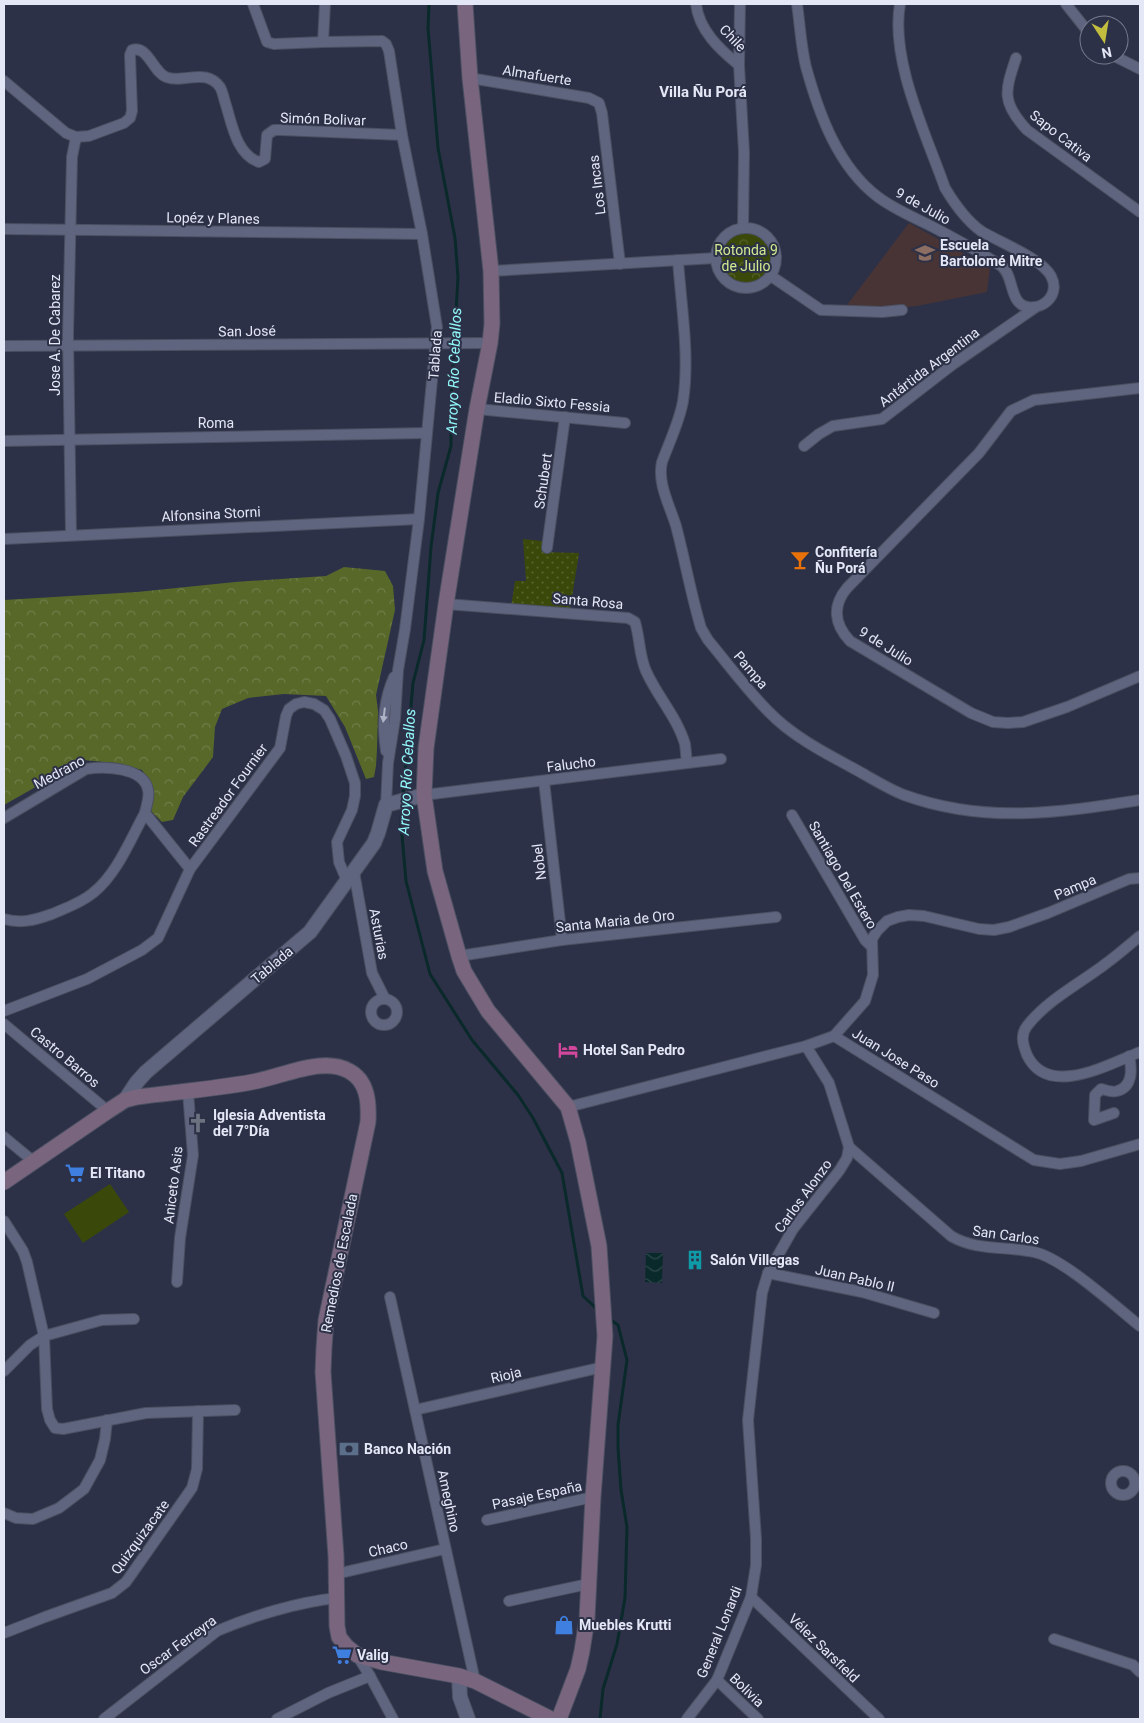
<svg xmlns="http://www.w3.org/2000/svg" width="1144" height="1723" viewBox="0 0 1144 1723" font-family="Roboto,sans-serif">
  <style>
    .education { fill: #493435 }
    .grass { fill: url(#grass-dots) }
    .forest { fill: url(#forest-crowns) }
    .park { fill: url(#park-crowns) }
    .garden { fill: #3a4909 }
    .water { fill: url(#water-waves) }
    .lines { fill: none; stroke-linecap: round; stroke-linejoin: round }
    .stream { stroke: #0a292a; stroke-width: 3 }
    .minor-casing { stroke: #4b4f61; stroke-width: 12 }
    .tertiary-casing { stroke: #4b4f61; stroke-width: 16 }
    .secondary-casing { stroke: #4b4f61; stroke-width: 17 }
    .minor { stroke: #5f657e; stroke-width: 10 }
    .tertiary { stroke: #5f657e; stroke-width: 14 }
    .secondary { stroke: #79667e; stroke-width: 15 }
    .oneway { fill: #afb3c6 }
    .labels { text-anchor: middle; stroke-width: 4; stroke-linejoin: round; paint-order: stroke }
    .street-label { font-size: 14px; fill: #e4e7f6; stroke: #2c3147 }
    .poi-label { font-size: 14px; font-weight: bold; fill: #e4e7f6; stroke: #2c3147; text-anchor: start }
    .park-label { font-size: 14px; fill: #d0eb90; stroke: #2c3147 }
    .neighbourhood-label { font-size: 15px; font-weight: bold; fill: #e4e7f6; stroke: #2c3147 }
    .water-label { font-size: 15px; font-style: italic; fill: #92f9fb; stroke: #2c3147 }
  </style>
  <defs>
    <pattern id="grass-dots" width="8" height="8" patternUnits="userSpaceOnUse" patternTransform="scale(1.25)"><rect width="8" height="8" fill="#3a4909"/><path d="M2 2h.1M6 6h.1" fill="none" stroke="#56632d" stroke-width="1.8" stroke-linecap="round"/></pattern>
    <pattern id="forest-crowns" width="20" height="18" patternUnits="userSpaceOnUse" patternTransform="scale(1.25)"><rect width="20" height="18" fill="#576829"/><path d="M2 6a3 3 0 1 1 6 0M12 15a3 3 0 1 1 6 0" fill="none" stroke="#6f7e49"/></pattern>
    <pattern id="park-crowns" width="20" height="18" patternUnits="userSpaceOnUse" patternTransform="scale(1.25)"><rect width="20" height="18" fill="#3a4909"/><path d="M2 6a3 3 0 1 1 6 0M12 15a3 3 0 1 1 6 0" fill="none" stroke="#56632d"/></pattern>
    <pattern id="water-waves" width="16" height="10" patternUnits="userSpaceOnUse" patternTransform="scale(1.25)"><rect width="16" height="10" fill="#0a292a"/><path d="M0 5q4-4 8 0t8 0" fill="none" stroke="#2e484a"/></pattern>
  </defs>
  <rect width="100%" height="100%" fill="#2c3147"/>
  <path class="education" d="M 909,223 L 990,268 L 987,292 L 917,306 L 880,309 L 844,309 Z"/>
  <path class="grass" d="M 523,539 L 542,541 L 542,552 L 579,553 L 570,610 L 511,607 L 515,581 L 526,581 Z"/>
  <path class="forest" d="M 344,567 L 385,571 L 393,586 L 395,610 L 376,695 L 378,711 L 377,749 L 376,766 L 374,777 L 366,779 L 345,727 L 326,696 L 284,694 L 248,698 L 222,709 L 215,727 L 213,757 L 183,797 L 173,820 L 162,822 L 151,811 L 152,786 L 142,770 L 114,763 L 83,760 L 4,805 L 4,600 L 137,592 L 235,582 L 326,576 Z"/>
  <circle class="park" cx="746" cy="258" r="30"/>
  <path class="garden" d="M 110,1184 L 129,1212 L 83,1243 L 64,1214 Z"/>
  <path class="water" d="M 646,1253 L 663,1253 L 662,1283 L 645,1282 Z"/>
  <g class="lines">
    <g class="stream">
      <path d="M 403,796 L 413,683 L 424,640 L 431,547 L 438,493 L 451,446 L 451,399 L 458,277 L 455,238 L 438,148 L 428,28 L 429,4"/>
      <path d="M 402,805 L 401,824 L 406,881 L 430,974 L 472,1040 L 518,1095 L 533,1118 L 562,1173 L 583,1296 L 597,1309"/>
      <path d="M 600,1719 L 603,1689 L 617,1644 L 625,1598 L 627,1527 L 621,1490 L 618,1448 L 618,1425 L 627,1360 L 618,1325 L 608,1318"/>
    </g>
    <defs>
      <g id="minor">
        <path d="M 253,4 L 267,42 L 274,44 L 323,42"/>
        <path d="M 325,4 L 323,42 L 382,41 L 386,44 L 389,51 L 402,135 L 422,234 L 437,327 L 419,519 L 405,629 L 398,670 L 395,719 L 388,763 L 386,805"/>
        <path d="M 696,4 C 699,30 719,49 739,65"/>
        <path d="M 740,4 L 739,65 L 744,152 L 743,228"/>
        <path d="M 797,4 C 800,25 801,47 806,67 C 819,114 838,167 878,197 C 894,209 913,217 931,226 C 954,238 978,251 1000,265 C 1015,274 1008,304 1028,307 C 1046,309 1060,293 1051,276 C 1041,258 999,242 981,231 C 967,221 954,203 945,188 C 926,134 890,60 900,4"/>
        <path d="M 1066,4 L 1089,33"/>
        <path d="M 1112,55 L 1140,69"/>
        <path d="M 1016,58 C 1005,91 1001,102 1027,130 L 1140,212"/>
        <path d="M 470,78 L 589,98 L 599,103 L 602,113 L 620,264"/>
        <path d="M 4,81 L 66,133 L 76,137 L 89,136 L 124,123 L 130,118 L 132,111 L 130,55 L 132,50 C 148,45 153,72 166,77 C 183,84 206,67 220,87 C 223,92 224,100 226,105 C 232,125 237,155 259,162 L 265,159 L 267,135 L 274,130 L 281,130 L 402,135"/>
        <circle cx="746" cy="258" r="30"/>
        <path d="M 4,229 L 422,234"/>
        <path d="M 678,260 C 681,305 690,356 683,401 C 680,420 669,443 662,462 C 657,483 670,506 676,526 C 685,560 691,595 701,628 L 708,640 C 728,664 747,690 769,712 C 791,735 823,752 851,767 C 868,776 886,788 904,795 C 984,824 1059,813 1140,800"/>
        <path d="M 491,271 L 716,258"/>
        <path d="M 771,276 L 821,310 L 882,312 L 902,310"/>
        <path d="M 4,346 L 490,343"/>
        <path d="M 1140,388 L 1034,400 L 1011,411 L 979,453 L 847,588 C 832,606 834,624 850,641 L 971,713 L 993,722 L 1008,723 L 1023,722 L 1067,707 L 1140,676"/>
        <path d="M 477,409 L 625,423"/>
        <path d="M 4,441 C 145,438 286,436 427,433"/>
        <path d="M 804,446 L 819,434 L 833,426 L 882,419 L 952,365 L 1036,307"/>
        <path d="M 71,534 L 68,335 L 72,157 L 76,137"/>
        <path d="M 4,539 L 419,519"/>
        <path d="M 547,548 L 565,417"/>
        <path d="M 446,604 L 628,618 L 635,622 C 640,638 639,655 646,671 C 657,696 677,717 685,744 C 686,750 686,757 687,763"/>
        <path d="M 386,751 C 382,725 383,701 394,677"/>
        <path d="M 544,781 L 562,940"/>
        <path d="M 424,795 L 721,759"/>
        <path d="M 792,815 L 865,940 L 871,946"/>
        <path d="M 4,818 L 86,769 C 104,766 144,767 148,790 C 150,798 146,806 145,813 L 190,869"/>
        <path d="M 354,872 L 372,973 L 385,999"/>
        <path d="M 4,919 C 21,924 35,920 52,914 C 66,908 81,903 93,893 C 117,874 130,840 145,813"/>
        <path d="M 1140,936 C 1129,945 1119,954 1108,962 C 1081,983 1048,999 1027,1026 C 1020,1035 1023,1045 1027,1055 C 1048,1099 1109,1064 1140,1052"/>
        <path d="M 459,956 L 562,940 L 776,917"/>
        <circle cx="384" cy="1012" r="13"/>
        <path d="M 4,1011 L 87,979 L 142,950 L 158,938 L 190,869 L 280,748 L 286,716 L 289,709 L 296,704 L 304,702 L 314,704 L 324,710 L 330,719 L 346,756 L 355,783 L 355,796 L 352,810 L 337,842 L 339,862 L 347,881"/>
        <path d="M 4,1024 L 108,1111"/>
        <path d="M 834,1036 L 865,1001 L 873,975 L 872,939 L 877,931 L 887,921 L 898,917 L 909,915 L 924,916 L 979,929 L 994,930 L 1009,927 L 1048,913 L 1129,879 L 1140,878"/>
        <path d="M 568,1107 L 806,1046 L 834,1036 L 1034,1160 L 1060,1164 L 1081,1161 L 1140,1144"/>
        <path d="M 1114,1113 L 1094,1120 L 1095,1095 L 1101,1089 C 1106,1090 1113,1093 1117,1091 C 1133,1087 1132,1069 1129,1056"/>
        <path d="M 4,1137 L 33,1161"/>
        <path d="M 849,1147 L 951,1236 C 976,1251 1006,1246 1034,1252 C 1063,1258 1115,1306 1140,1326"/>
        <path d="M 4,1221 L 23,1251 L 27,1262 L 44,1336 L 47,1409 L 50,1420 L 55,1428 L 63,1429 L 146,1413 L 235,1410"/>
        <path d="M 768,1273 L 862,1292 L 934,1313"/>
        <path d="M 177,1282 L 180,1238 L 193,1155 L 188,1092"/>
        <path d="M 390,1297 L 475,1681"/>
        <path d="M 4,1371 L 30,1345 L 44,1336 L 102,1320 L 134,1319"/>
        <path d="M 415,1410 L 603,1367"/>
        <circle cx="1123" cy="1483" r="12"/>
        <path d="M 4,1513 L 16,1518 L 33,1519 L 59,1508 L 84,1489 L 100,1460 L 105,1439 L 107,1420"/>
        <path d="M 487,1520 L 593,1497"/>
        <path d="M 336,1574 L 445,1549"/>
        <path d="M 751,1597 L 879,1719"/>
        <path d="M 509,1601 L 588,1584"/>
        <path d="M 4,1633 L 45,1617 L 112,1593 L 126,1582 L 192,1488 L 197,1469 L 198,1411"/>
        <path d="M 1054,1639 L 1133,1665 L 1140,1672"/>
        <path d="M 357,1655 L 370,1676 L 393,1719"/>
        <path d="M 717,1680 L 758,1719"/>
        <path d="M 104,1719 L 217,1631 C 252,1616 298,1602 337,1598"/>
        <path d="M 277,1719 L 328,1693 L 370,1676"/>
        <path d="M 687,1719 L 717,1680 L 751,1597 L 756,1565 L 756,1539 L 748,1420 L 762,1293 L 768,1273 L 793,1229 L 839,1171 L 847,1158 L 849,1147 L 829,1083 L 806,1046"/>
      </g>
      <g id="tertiary">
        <path d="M 125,1100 L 137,1082 L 146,1072 L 310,932 L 374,843 L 378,833 L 386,805 L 424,795"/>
        <path d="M 459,1676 L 460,1697 L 468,1719"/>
      </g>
      <g id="secondary">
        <path d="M 465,4 L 470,78 L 491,271 L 492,324 L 490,343 L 477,409 L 446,604 L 426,748 L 424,795 L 435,871 L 459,956 L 464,971 L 488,1011 L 568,1107 L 578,1142 L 599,1246 L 605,1336 L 593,1497 L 587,1619 L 582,1651 L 578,1669 L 559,1719"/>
        <path d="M 4,1182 L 108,1111 L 125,1100 L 137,1097 C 175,1092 214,1089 252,1082 C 274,1078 297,1068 319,1066 C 329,1065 340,1066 349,1071 C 368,1081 369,1103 368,1122 L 326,1320 L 324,1348 L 323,1372 L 336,1556 L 337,1626 L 339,1637 L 346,1646 L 357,1655 L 382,1662 L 459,1676 L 475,1681 L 551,1719"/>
      </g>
    </defs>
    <use href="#minor" class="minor-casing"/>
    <use href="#tertiary" class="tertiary-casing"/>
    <use href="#secondary" class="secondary-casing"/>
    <use href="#minor" class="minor"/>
    <use href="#tertiary" class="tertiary"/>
    <use href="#secondary" class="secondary"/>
  </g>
  <defs><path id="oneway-solid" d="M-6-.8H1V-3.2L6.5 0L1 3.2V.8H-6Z" transform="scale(1.25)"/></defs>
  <use class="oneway" href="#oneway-solid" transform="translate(384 715) rotate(97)"/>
  <defs>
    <symbol id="school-bare" viewBox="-9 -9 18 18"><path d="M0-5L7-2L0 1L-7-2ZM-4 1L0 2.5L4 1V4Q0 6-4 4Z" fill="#8d6e63" stroke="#2c3147" stroke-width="2.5" paint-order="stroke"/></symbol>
    <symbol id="bar-bare" viewBox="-9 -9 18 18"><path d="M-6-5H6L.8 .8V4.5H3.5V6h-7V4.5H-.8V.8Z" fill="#e8710a" stroke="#2c3147" stroke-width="2.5" paint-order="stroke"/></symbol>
    <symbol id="hotel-bare" viewBox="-9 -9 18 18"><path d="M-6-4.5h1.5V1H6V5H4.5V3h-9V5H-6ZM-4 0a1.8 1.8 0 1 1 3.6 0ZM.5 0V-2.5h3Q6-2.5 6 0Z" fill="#d1479c" stroke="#2c3147" stroke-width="2.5" paint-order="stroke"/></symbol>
    <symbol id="church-bare" viewBox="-9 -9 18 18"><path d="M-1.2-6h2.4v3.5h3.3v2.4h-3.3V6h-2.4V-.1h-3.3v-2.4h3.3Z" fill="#6b7280" stroke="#2c3147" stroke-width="2.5" paint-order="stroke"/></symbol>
    <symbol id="supermarket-bare" viewBox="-9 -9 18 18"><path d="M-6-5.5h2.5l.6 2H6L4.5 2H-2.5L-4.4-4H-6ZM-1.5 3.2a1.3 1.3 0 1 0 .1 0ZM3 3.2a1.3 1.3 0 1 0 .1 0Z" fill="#3f7fe0" stroke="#2c3147" stroke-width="2.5" paint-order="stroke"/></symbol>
    <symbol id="building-bare" viewBox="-9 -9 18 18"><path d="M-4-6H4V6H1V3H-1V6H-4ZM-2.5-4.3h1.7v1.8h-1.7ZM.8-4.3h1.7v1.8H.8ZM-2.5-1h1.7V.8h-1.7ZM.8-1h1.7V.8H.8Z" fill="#0f9aa8" stroke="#2c3147" stroke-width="2.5" paint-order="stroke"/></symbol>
    <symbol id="bank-bare" viewBox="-9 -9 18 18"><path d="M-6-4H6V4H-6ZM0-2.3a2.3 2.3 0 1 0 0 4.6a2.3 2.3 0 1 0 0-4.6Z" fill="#5c6f8a" stroke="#2c3147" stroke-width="2.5" paint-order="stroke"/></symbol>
    <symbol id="shop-bare" viewBox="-9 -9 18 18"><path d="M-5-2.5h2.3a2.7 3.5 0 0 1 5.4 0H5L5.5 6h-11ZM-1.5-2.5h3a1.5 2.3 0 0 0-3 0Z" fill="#3f7fe0" stroke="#2c3147" stroke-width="2.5" paint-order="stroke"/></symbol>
  </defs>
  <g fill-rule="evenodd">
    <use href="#school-bare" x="911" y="239" width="28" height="28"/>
    <use href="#bar-bare" x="786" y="546" width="28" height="28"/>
    <use href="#hotel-bare" x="554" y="1036" width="28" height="28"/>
    <use href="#church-bare" x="184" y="1109" width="28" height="28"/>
    <use href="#supermarket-bare" x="61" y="1159" width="28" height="28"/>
    <use href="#building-bare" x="681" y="1246" width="28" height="28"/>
    <use href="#bank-bare" x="335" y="1435" width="28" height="28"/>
    <use href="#shop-bare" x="550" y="1611" width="28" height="28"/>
    <use href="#supermarket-bare" x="328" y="1641" width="28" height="28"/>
  </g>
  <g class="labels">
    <g class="street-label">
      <text transform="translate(733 38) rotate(46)" y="5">Chile</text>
      <text transform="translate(537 75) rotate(9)" y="5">Almafuerte</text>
      <text transform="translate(323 119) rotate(2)" y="5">Simón Bolivar</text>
      <text transform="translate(1061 136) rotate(38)" y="5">Sapo Cativa</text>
      <text transform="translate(597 185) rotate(-97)" y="5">Los Incas</text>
      <text transform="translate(923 206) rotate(29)" y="5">9 de Julio</text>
      <text transform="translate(213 218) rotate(1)" y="5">Lopéz y Planes</text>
      <text transform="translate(247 331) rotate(-1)" y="5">San José</text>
      <text transform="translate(55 335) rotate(-90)" y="5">Jose A. De Cabarez</text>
      <text transform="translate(435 355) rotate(-86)" y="5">Tablada</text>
      <text transform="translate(929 367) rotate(-37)" y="5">Antártida Argentina</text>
      <text transform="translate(552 402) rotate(5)" y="5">Eladio Sixto Fessia</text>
      <text x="216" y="428">Roma</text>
      <text transform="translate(543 481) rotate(-82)" y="5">Schubert</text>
      <text transform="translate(211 514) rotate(-3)" y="5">Alfonsina Storni</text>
      <text transform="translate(588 601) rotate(5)" y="5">Santa Rosa</text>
      <text transform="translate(886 646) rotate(32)" y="5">9 de Julio</text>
      <text transform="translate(751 670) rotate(50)" y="5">Pampa</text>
      <text transform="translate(571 764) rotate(-7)" y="5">Falucho</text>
      <text transform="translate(59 772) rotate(-28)" y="5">Medrano</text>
      <text transform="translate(228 795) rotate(-54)" y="5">Rastreador Fournier</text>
      <text transform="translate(539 862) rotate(-97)" y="5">Nobel</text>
      <text transform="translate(843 875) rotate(60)" y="5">Santiago Del Estero</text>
      <text transform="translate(1075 887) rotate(-23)" y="5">Pampa</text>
      <text transform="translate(615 921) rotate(-6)" y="5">Santa Maria de Oro</text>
      <text transform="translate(379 934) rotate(79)" y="5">Asturias</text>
      <text transform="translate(272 965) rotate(-40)" y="5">Tablada</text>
      <text transform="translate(65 1057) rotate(40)" y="5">Castro Barros</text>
      <text transform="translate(896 1058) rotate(32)" y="5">Juan Jose Paso</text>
      <text transform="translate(173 1185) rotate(-83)" y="5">Aniceto Asis</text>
      <text transform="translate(803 1196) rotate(-54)" y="5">Carlos Alonzo</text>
      <text transform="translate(1006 1235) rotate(8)" y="5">San Carlos</text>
      <text transform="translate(339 1263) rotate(-79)" y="5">Remedios de Escalada</text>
      <text transform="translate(855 1278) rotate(13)" y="5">Juan Pablo II</text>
      <text transform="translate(506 1375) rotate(-13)" y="5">Rioja</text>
      <text transform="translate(537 1495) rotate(-12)" y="5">Pasaje España</text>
      <text transform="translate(449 1501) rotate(78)" y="5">Ameghino</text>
      <text transform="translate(140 1537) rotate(-54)" y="5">Quizquizacate</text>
      <text transform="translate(388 1548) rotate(-13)" y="5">Chaco</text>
      <text transform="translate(719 1632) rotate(-68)" y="5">General Lonardi</text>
      <text transform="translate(178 1645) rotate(-36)" y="5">Oscar Ferreyra</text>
      <text transform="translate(824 1648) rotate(44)" y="5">Vélez Sarsfield</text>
      <text transform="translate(747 1690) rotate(44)" y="5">Bolivia</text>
    </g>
    <g class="poi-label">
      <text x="940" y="250">Escuela<tspan x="940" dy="16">Bartolomé Mitre</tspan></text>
      <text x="815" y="557">Confitería<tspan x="815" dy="16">Ñu Porá</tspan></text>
      <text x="583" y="1055">Hotel San Pedro</text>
      <text x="213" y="1120">Iglesia Adventista<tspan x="213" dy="16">del 7°Día</tspan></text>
      <text x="90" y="1178">El Titano</text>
      <text x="710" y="1265">Salón Villegas</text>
      <text x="364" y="1454">Banco Nación</text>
      <text x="579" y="1630">Muebles Krutti</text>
      <text x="357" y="1660">Valig</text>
    </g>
    <g class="park-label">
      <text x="746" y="255">Rotonda 9<tspan x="746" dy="16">de Julio</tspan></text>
    </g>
    <g class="neighbourhood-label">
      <text x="703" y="97">Villa Ñu Porá</text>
    </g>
    <g class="water-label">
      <text transform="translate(454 371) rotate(-88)" y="5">Arroyo Río Ceballos</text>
      <text transform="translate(407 772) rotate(-87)" y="5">Arroyo Río Ceballos</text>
    </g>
  </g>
  <rect width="1144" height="1723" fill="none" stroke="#e4e7f6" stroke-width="10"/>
  <g transform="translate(1104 40) rotate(168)"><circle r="24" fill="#2c3147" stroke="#767a8d"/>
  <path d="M0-4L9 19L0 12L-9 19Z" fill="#c2bd3f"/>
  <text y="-8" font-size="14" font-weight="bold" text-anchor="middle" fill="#e4e7f6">N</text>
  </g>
</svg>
